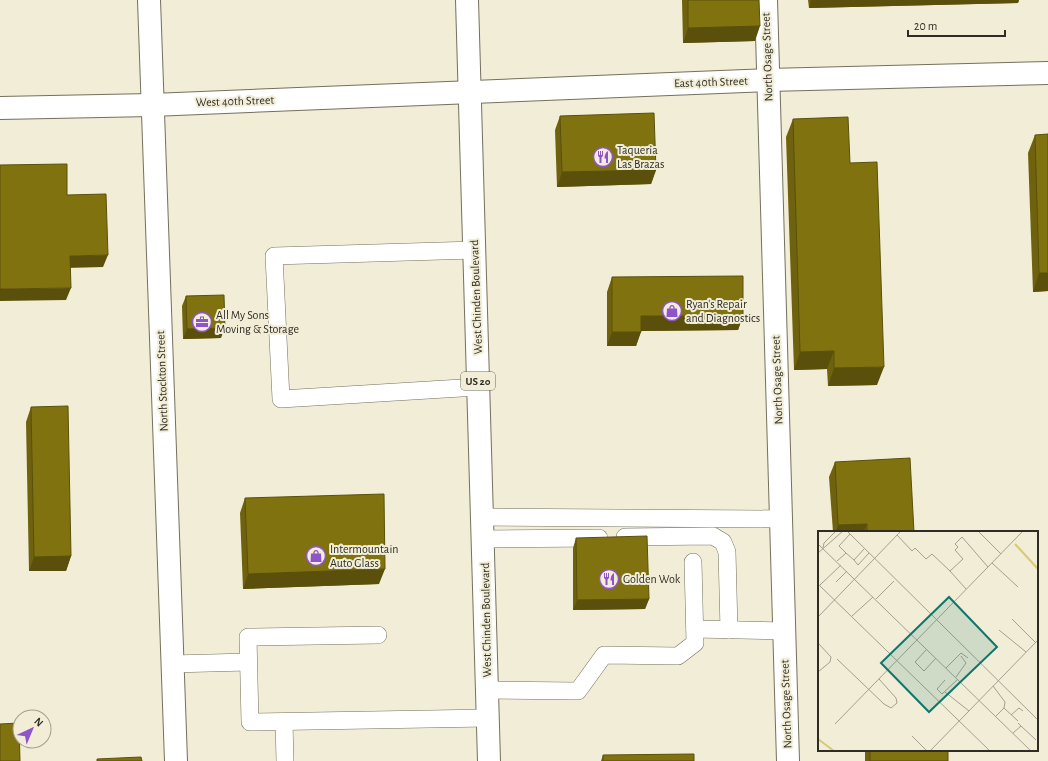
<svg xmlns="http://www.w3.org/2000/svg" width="1048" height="761" viewBox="0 0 1048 761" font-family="'Alegreya Sans',sans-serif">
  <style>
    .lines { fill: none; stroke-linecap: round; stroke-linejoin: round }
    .service-casing { stroke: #74705d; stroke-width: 18 }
    .minor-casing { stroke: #74705d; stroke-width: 24 }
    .primary-casing { stroke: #74705d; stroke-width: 24 }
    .service { stroke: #fff; stroke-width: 17 }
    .minor { stroke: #fff; stroke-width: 22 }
    .primary { stroke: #fff; stroke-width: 22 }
    .wall { fill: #6f620e }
    .shaded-wall { fill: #5a500b }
    .building { fill: #817210; stroke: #5a500b }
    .labels { text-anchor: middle; stroke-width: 4; stroke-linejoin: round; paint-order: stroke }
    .shield { fill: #f1edd7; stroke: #68665a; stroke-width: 1 }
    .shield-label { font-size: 11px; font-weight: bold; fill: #2e2c24 }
    .street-label { font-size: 12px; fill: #2e2c24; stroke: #f1edd7 }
    .poi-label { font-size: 12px; fill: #2e2c24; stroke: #f1edd7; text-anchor: start }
    .inset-river { fill: none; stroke: #d8c973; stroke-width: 2 }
    .inset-road { fill: none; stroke: #a3a08f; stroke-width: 1 }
    .view { fill: #0f766e; fill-opacity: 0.15; stroke: #0f766e; stroke-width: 2 }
    .inset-edge { fill: none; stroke: #2e2c24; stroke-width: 2 }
  </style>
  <rect width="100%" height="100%" fill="#f1edd7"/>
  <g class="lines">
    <defs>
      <g id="service">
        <path d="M 475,250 L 274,256 L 281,399 L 478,387"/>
        <path d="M 482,517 L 781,519"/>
        <path d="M 625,537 L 713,536 L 723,542 L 727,552 L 729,630"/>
        <path d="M 484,539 L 599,538"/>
        <path d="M 695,629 L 784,631"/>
        <path d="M 378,635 L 248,637 L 250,722 L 488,718"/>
        <path d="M 172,664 L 248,662"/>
        <path d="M 487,690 L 578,691 L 604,655 L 678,656 L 695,643 L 693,562"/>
        <path d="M 284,722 L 285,761"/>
      </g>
      <g id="minor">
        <path d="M 149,0 L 176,761"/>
        <path d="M 766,0 L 788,761"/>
        <path d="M 0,108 L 152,105 L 768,80 L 1048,73"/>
      </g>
      <path id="primary" d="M 467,0 L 489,761"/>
    </defs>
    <use href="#service" class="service-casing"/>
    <use href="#minor" class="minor-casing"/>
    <use href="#primary" class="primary-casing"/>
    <use href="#service" class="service"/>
    <use href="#minor" class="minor"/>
    <use href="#primary" class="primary"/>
  </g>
  <g class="wall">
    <path d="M 682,0 L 759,0 L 755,41 L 683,43 Z"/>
    <path d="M 808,0 L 1019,0 L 1018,3 L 809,8 Z"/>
    <path d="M 560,116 L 656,170 L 651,184 L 557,187 L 555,130 Z"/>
    <path d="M 793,119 L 850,163 L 877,385 L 828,386 L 827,369 L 794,370 L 786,137 Z"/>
    <path d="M 1035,135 L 1048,291 L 1033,292 L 1028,153 Z"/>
    <path d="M 612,277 L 743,316 L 738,330 L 641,331 L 636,346 L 607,346 L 607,292 Z"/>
    <path d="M 186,296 L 221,338 L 183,339 L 182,306 Z"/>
    <path d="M 31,407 L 71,556 L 66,571 L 29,571 L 26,422 Z"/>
    <path d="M 835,462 L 914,532 L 833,532 L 829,477 Z"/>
    <path d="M 245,498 L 379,584 L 243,589 L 240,513 Z"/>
    <path d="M 576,538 L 649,599 L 645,609 L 573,610 L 573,548 Z"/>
    <rect x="865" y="750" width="83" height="11"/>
    <path d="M 603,755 L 694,761 L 601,761 Z"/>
  </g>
  <g class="shaded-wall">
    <path d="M 811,0 L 1019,0 L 1018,3 L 809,8 Z"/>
    <path d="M 760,26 L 755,41 L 683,43 L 688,28 Z"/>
    <path d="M 656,170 L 651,184 L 557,187 L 562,172 Z"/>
    <path d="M 108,255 L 103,267 L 66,268 L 70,256 Z"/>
    <path d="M 1039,273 L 1048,273 L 1048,291 L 1033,292 Z"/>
    <path d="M 71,288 L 66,300 L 0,301 L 0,289 Z"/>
    <path d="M 641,316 L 743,316 L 738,330 L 636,331 Z"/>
    <path d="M 225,328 L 221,338 L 183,339 L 187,329 Z"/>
    <path d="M 612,332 L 641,332 L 636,346 L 607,346 Z"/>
    <path d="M 834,351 L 827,369 L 794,370 L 800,352 Z"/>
    <path d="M 884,367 L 877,385 L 828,386 L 834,368 Z"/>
    <path d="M 867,524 L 864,532 L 836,532 L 838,525 Z"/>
    <path d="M 71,556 L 66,571 L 29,571 L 34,557 Z"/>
    <path d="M 385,569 L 379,584 L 243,589 L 248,574 Z"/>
    <path d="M 649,599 L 645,609 L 573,610 L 577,600 Z"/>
  </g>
  <g class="building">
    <path d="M 688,0 L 759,0 L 760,26 L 688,28 Z"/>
    <path d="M 654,113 L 656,170 L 562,172 L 560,116 Z"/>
    <path d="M 848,117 L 850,163 L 877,162 L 884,367 L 834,368 L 834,351 L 800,352 L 793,119 Z"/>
    <path d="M 1048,134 L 1048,273 L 1039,273 L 1035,135 Z"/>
    <path d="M 67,164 L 67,195 L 106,194 L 108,255 L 70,256 L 71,288 L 0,289 L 0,165 Z"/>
    <path d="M 743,276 L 743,316 L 641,316 L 641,332 L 612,332 L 612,277 Z"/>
    <path d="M 224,295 L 225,328 L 187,329 L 186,296 Z"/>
    <path d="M 68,406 L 71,556 L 34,557 L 31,407 Z"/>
    <path d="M 910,458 L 914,532 L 867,532 L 867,524 L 838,525 L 835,462 Z"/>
    <path d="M 384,494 L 385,569 L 248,574 L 245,498 Z"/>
    <path d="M 647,536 L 649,599 L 577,600 L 576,538 Z"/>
    <path d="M 19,723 L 20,761 L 0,761 L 0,724 Z"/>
    <rect x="870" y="750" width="78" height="11"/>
    <path d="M 694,754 L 694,761 L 603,761 L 603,755 Z"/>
    <path d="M 141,757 L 142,761 L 97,761 L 97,759 Z"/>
  </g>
  <defs>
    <symbol id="restaurant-ring" viewBox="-11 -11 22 22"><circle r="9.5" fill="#f1edd7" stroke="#8f54cb" stroke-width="1.5"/><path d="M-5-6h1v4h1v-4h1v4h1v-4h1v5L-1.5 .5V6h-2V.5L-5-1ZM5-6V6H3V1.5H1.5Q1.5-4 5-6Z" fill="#8f54cb"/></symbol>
    <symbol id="shop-ring" viewBox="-11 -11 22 22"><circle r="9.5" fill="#f1edd7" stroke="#8f54cb" stroke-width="1.5"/><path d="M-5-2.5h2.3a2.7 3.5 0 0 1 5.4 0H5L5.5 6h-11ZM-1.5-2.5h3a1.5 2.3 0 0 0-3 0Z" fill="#8f54cb"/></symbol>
    <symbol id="office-ring" viewBox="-11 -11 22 22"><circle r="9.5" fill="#f1edd7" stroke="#8f54cb" stroke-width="1.5"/><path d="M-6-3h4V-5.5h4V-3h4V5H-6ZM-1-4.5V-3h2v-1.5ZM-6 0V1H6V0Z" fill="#8f54cb"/></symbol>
  </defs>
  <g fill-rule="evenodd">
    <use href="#restaurant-ring" x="592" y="146" width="22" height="22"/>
    <use href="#shop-ring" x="661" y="300" width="22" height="22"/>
    <use href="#office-ring" x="191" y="311" width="22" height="22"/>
    <use href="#shop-ring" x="305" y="545" width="22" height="22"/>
    <use href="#restaurant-ring" x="598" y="568" width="22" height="22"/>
  </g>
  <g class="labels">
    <rect class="shield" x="461" y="372" width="34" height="18" rx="3"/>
    <g class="shield-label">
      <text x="478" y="385">US 20</text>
    </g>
    <g class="street-label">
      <text transform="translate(767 57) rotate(-92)" y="4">North Osage Street</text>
      <text transform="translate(711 82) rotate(-2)" y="4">East 40th Street</text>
      <text transform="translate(235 101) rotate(-2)" y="4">West 40th Street</text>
      <text transform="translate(476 297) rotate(-92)" y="4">West Chinden Boulevard</text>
      <text transform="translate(777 380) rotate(-92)" y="4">North Osage Street</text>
      <text transform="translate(162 381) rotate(-92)" y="4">North Stockton Street</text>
      <text transform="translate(486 620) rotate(-91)" y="4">West Chinden Boulevard</text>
      <text transform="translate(786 704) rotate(-92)" y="4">North Osage Street</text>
    </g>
    <g class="poi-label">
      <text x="617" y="154">Taqueria<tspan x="617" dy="14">Las Brazas</tspan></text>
      <text x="686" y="308">Ryan's Repair<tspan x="686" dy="14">and Diagnostics</tspan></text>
      <text x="216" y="319">All My Sons<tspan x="216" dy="14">Moving &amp; Storage</tspan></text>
      <text x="330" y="553">Intermountain<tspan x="330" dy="14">Auto Glass</tspan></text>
      <text x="623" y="583">Golden Wok</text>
    </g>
  </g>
  <g transform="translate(818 531)">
    <rect width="220" height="220" fill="#f1edd7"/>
    <path class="inset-river" d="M 197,13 L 220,38M 0,208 L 16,220"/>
    <path class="inset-road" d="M 29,0 L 220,189M 160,0 L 183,23M 32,3 L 21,15 L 28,22 L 36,29 L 46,18M 79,4 L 94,20 L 97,17 L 108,28 L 114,23 L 132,40M 0,13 L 213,220M 5,17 L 6,12 L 18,0M 0,22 L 25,0M 36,29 L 40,34 L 51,22M 19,30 L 28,22M 174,32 L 200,56M 18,51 L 29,40M 0,53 L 172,220M 2,54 L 23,34M 148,58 L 132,40 L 145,28 L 137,19 L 140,16 L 137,13 L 144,6 L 170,36M 58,68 L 76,50M 34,85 L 55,66M 0,86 L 83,0M 194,88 L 218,112M 181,99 L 208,121M 0,112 L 13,126 L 12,131 L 0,141M 109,118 L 97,131 L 106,140 L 118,127M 19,128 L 66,173 L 73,177 L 79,172 L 78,167 L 61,148M 128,137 L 143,122 L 150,127M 138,146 L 148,132 L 143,125M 127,149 L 119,158 L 124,163 L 140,148M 175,155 L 187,171 L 186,177M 127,161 L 151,180M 193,184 L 201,177 L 205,180M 178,185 L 186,177 L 200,190M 17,193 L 205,0M 203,195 L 218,209M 195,202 L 203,195 L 200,192M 94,205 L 109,220M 112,220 L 220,109"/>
    <path class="view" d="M 131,66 L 179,116 L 111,181 L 63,132 Z"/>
    <rect width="220" height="220" class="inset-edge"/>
  </g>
  <g transform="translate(32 729) rotate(44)"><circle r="19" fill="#f1edd7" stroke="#a3a08f"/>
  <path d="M0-3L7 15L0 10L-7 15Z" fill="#8f54cb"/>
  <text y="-6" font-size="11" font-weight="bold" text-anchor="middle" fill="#2e2c24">N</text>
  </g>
  <path d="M908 30v6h97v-6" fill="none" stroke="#2e2c24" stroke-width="2"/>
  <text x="914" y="30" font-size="12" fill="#2e2c24" stroke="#f1edd7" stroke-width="3" paint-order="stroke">20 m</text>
</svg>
